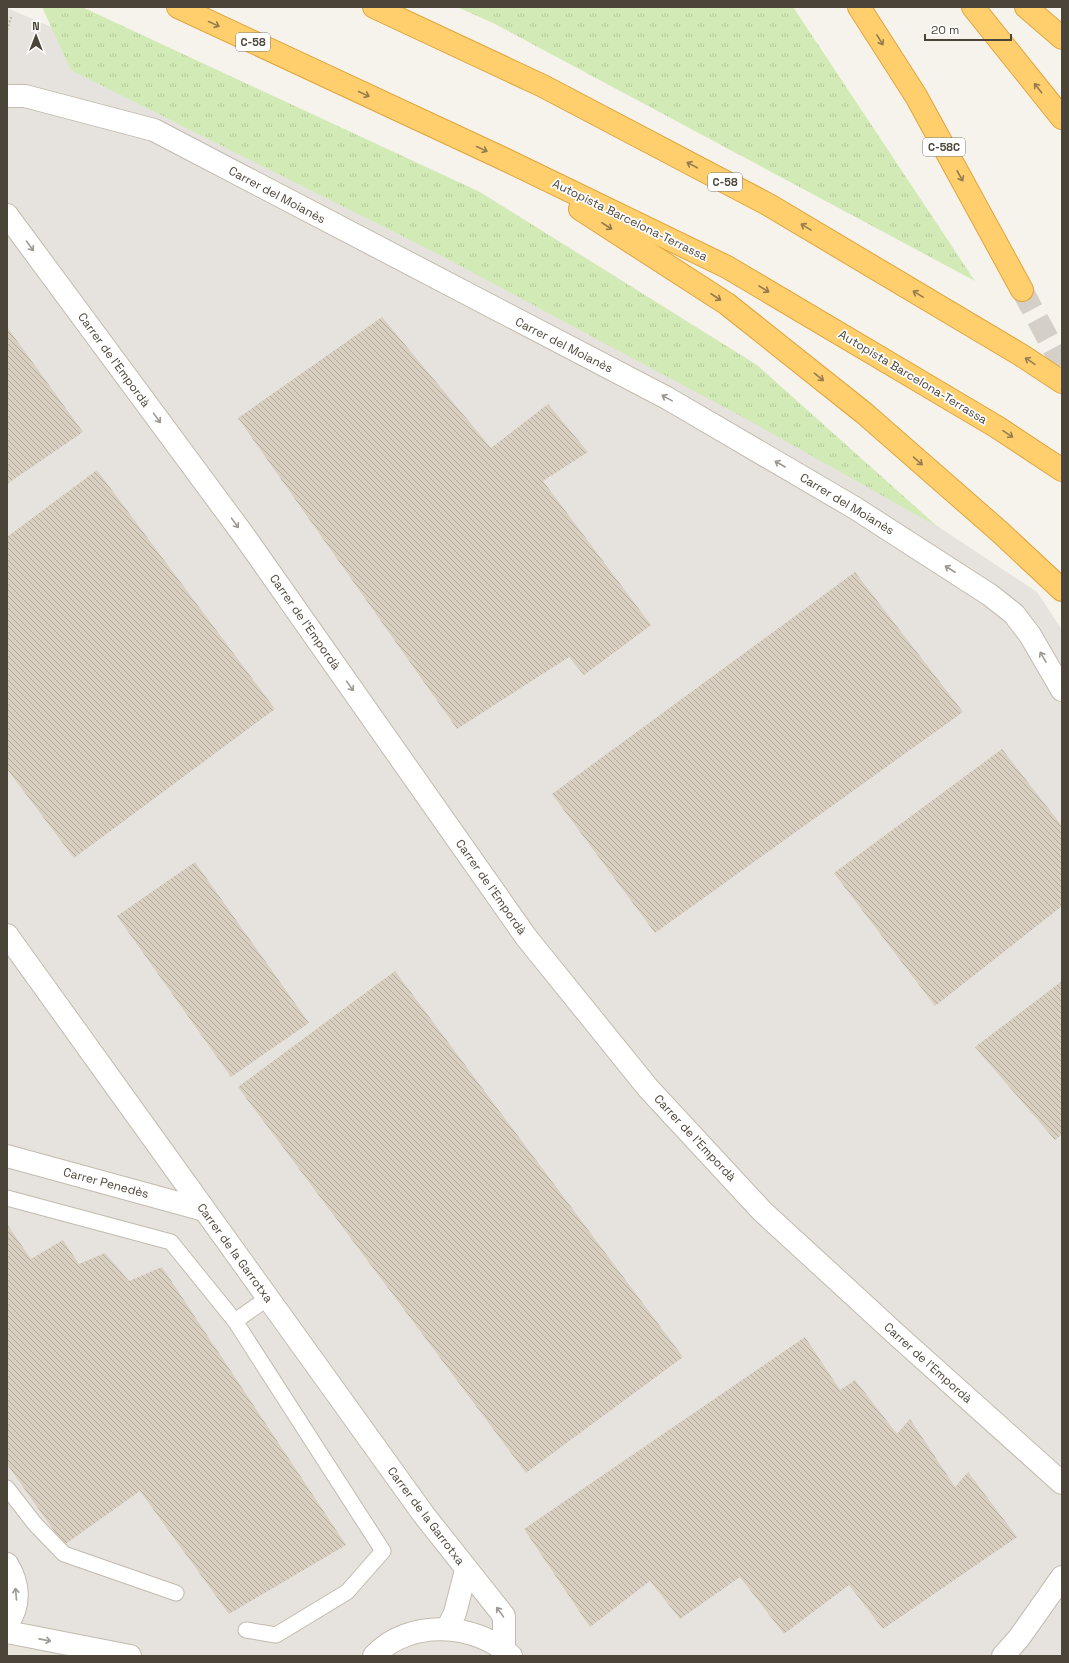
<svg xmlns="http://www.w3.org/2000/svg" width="1069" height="1663" viewBox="0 0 1069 1663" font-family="'Space Grotesk',sans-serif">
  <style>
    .residential { fill: #eae5da }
    .industrial { fill: #e6e2dd }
    .grass { fill: url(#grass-tufts) }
    .building { fill: url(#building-back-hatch) }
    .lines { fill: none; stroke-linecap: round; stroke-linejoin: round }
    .motorway-tunnel { stroke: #d4d0c8; stroke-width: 22; stroke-dasharray: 22 11; stroke-linecap: butt }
    .service-casing { stroke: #c2bbae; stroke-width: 17 }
    .minor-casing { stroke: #c2bbae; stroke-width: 24 }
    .motorway-casing { stroke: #e0a43c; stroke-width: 24 }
    .path { stroke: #c4b79f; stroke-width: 2.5; stroke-dasharray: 2 2; stroke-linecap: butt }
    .service { stroke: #fff; stroke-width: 15 }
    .minor { stroke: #fff; stroke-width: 22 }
    .motorway { stroke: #ffcf6e; stroke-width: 22 }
    .oneway { stroke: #937c4e }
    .oneway2 { stroke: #9c9892 }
    .labels { text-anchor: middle; stroke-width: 3.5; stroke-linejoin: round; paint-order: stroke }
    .shield { fill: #fff; stroke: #817c74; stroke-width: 1 }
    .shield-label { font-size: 11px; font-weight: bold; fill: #4b4439 }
    .street-label { font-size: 12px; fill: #4b4439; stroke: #fff }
  </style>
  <defs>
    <pattern id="grass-tufts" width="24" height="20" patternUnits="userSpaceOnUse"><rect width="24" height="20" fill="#d2eab5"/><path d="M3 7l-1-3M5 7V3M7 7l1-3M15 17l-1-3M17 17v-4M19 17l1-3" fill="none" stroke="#b6ca9c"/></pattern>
    <pattern id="building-back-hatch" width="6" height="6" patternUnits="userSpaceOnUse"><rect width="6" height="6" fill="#d8cfc1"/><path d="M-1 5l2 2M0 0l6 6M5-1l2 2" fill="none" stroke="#b1aa9e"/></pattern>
  </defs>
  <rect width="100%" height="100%" fill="#f6f3ec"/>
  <path class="residential" d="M 7,1624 L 10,1624 L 143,1656 L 7,1656 Z"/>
  <path class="industrial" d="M 7,8 L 277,124 L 845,465 L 1037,592 L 1062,630 L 1062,1656 L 143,1656 L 7,1624 Z"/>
  <g class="grass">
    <path d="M 42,7 L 82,7 L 480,192 L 757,365 L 938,527 L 752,422 L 440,255 L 71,70 Z"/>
    <path d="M 457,7 L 793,7 L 975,281 L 493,23 Z"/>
  </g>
  <g class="building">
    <path d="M 382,317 L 491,448 L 548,404 L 588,452 L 543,481 L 651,625 L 584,675 L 569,657 L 457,729 L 238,418 Z"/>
    <path d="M 7,327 L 83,432 L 7,484 Z"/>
    <path d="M 97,470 L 275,709 L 74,858 L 7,769 L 7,537 Z"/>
    <path d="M 855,572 L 963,712 L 655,933 L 552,794 Z"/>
    <path d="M 1002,749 L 1062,826 L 1062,906 L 935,1006 L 834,873 Z"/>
    <path d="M 195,862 L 309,1023 L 231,1077 L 117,916 Z"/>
    <path d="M 395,971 L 683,1357 L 526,1473 L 238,1087 Z"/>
    <path d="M 1062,981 L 1062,1134 L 1055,1140 L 975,1047 Z"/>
    <path d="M 7,1224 L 31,1259 L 63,1240 L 79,1264 L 105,1253 L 129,1281 L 162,1267 L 346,1545 L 229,1614 L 140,1491 L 64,1545 L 7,1464 Z"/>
    <path d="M 805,1337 L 840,1390 L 855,1380 L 897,1434 L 910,1419 L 955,1487 L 968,1472 L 1017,1537 L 883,1629 L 849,1585 L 784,1634 L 740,1577 L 680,1619 L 650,1581 L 590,1627 L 524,1529 Z"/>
  </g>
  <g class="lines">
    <path class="motorway-tunnel" d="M 1022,290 L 1062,365"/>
    <defs>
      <g id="service">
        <path d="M 7,1198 L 171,1242 L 235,1321 L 268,1298"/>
        <path d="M 235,1321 L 383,1551 L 347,1592 L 276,1635 L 246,1630"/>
        <path d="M 7,1488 L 35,1524 L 64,1554 L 176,1593"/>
      </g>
      <g id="minor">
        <path d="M 7,96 L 25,96 L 154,130 L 667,398 L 855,508 L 990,595 L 1014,614 L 1030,635 L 1062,690"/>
        <path d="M 7,215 L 245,537 L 526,937 L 648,1088 L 762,1211 L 898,1336 L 1062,1483"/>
        <path d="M 7,935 L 424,1515 L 504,1616 L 504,1649"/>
        <path d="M 7,1156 L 204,1210"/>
        <path d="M 7,1564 C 19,1583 21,1605 7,1624"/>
        <path d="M 447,1629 L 455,1613 L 466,1570"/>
        <path d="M 7,1632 L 130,1656"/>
        <path d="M 374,1656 C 408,1619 476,1622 511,1656"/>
        <path d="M 1003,1656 L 1019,1638 L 1062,1577"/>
      </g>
      <g id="motorway">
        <path d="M 178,7 L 504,159 L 727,267 L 997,427 L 1062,470"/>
        <path d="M 374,7 L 543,86 L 769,205 L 1021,355 L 1062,382"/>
        <path d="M 859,7 L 916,96 L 1022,290"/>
        <path d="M 973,7 L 1062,118"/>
        <path d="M 1026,7 L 1062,38"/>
        <path d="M 580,209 L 727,304 L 864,413 L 1000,532 L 1062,590"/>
      </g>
    </defs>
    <use href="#service" class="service-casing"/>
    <use href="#minor" class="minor-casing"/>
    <use href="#motorway" class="motorway-casing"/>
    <path class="path" d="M 7,30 L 11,17"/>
    <use href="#service" class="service"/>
    <use href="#minor" class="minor"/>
    <use href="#motorway" class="motorway"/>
  </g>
  <defs><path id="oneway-shaft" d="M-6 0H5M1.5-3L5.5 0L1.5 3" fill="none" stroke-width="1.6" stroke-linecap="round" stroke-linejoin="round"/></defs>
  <g class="oneway">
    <use href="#oneway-shaft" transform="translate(214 24) rotate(25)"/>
    <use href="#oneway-shaft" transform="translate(880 40) rotate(58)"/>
    <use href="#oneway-shaft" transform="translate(1038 88) rotate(-128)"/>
    <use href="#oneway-shaft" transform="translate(364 94) rotate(25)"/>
    <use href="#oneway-shaft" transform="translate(482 149) rotate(25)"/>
    <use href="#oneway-shaft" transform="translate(692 165) rotate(-152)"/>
    <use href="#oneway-shaft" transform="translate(960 176) rotate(61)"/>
    <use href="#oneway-shaft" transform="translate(607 226) rotate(33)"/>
    <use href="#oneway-shaft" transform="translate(806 227) rotate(-149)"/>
    <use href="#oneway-shaft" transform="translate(764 289) rotate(31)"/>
    <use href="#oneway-shaft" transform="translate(918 294) rotate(-149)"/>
    <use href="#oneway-shaft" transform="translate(716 297) rotate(33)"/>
    <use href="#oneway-shaft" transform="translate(1030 361) rotate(-146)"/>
    <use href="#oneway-shaft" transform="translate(819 377) rotate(39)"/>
    <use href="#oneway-shaft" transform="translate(1008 434) rotate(34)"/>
    <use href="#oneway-shaft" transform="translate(918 461) rotate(41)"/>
  </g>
  <g class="oneway2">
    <use href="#oneway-shaft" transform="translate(30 246) rotate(54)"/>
    <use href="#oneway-shaft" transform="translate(667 398) rotate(-151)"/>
    <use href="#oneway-shaft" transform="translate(157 418) rotate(54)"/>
    <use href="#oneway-shaft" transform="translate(780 464) rotate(-150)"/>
    <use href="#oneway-shaft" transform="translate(235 523) rotate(54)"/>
    <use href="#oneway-shaft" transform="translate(950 569) rotate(-147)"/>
    <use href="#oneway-shaft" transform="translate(1043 657) rotate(-120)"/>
    <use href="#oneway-shaft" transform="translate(350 686) rotate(55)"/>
    <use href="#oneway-shaft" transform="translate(16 1594) rotate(-95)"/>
    <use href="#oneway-shaft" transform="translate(500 1612) rotate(-126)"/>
    <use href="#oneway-shaft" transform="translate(45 1640) rotate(11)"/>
  </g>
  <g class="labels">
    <g class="shield">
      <rect x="236" y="33" width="34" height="18" rx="3"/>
      <rect x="923" y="138" width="42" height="18" rx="3"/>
      <rect x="708" y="173" width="34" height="18" rx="3"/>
    </g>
    <g class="shield-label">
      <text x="253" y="46">C-58</text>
      <text x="944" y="151">C-58C</text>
      <text x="725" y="186">C-58</text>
    </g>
    <g class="street-label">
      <text transform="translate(277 195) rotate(28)" y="4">Carrer del Moianès</text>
      <text transform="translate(630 220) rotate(26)" y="4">Autopista Barcelona-Terrassa</text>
      <text transform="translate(564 345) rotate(27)" y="4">Carrer del Moianès</text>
      <text transform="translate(114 360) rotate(54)" y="4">Carrer de l'Empordà</text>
      <text transform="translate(913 377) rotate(31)" y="4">Autopista Barcelona-Terrassa</text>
      <text transform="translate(847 504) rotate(31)" y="4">Carrer del Moianès</text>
      <text transform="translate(305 622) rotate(55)" y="4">Carrer de l'Empordà</text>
      <text transform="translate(491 887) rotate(55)" y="4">Carrer de l'Empordà</text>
      <text transform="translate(695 1138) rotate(47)" y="4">Carrer de l'Empordà</text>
      <text transform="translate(106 1183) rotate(15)" y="4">Carrer Penedès</text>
      <text transform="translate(235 1253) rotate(54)" y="4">Carrer de la Garrotxa</text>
      <text transform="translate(928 1363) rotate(42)" y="4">Carrer de l'Empordà</text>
      <text transform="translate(426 1516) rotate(53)" y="4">Carrer de la Garrotxa</text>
    </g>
  </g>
  <rect width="1069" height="1663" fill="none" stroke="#4b4439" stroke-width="16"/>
  <g transform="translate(36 36)" stroke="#ffffff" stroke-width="3" paint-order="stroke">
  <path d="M0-3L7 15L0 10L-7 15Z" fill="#4b4439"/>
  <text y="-6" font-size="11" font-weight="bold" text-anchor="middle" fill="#4b4439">N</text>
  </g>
  <path d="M925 34v6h86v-6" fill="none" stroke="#4b4439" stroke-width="2"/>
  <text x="931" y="34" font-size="12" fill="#4b4439" stroke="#ffffff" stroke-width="3" paint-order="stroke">20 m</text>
</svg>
